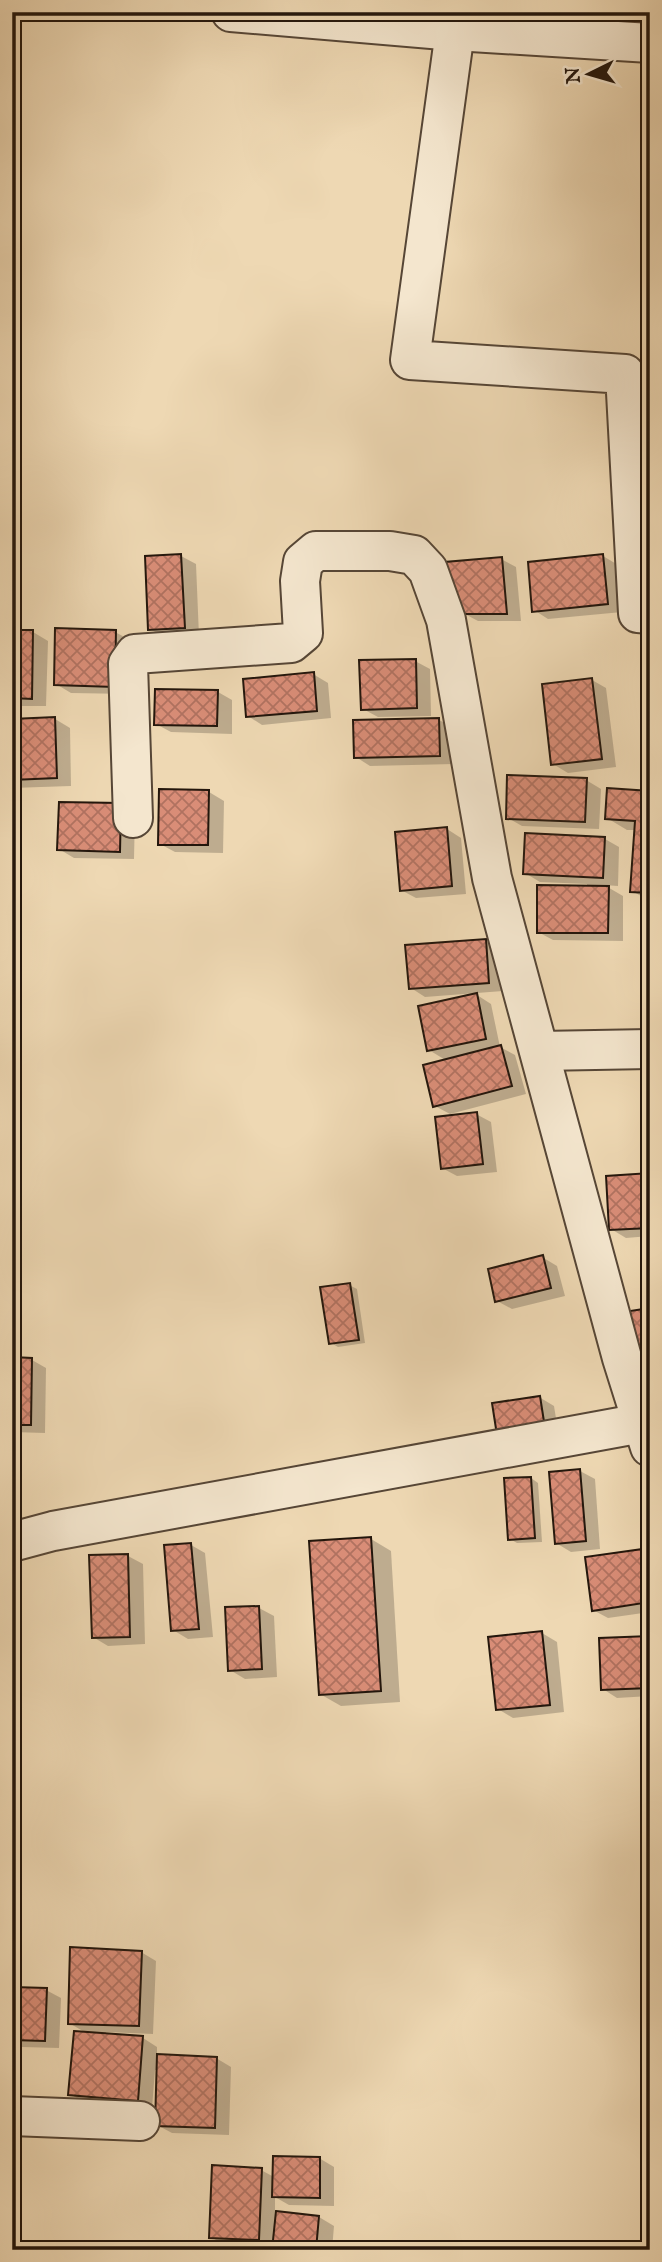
<svg xmlns="http://www.w3.org/2000/svg" width="662" height="2262" viewBox="0 0 662 2262" font-family="'IM FELL English',serif">
  <style>
    .shadow { fill: #0003 }
    .building { fill: url(#building-cross-hatch); stroke: #23160c; stroke-width: 2 }
    .lines { fill: none; stroke-linecap: round; stroke-linejoin: round }
    .minor-casing { stroke: #564636; stroke-width: 42 }
    .minor { stroke: #f4e6ce; stroke-width: 38 }
  </style>
  <defs>
    <pattern id="building-cross-hatch" width="8" height="8" patternUnits="userSpaceOnUse" patternTransform="scale(1.75)"><rect width="8" height="8" fill="#d98d77"/><path d="M0 0l8 8M0 8l8-8" fill="none" stroke="#b07260"/></pattern>
  </defs>
  <rect width="100%" height="100%" fill="#eed8b3"/>
  <filter id="stains"><feTurbulence type="fractalNoise" baseFrequency=".00286" numOctaves="4"/><feColorMatrix values="0 0 0 0 .2 0 0 0 0 .09 0 0 0 0 .02 0 0 0 .5 -.17"/></filter>
  <radialGradient id="worn" r=".72"><stop offset=".6" stop-color="#630" stop-opacity="0"/><stop offset="1" stop-color="#630" stop-opacity=".3"/></radialGradient>
  <g class="shadow">
    <path d="M 181,556 L 196,564 L 199,636 L 164,637 L 150,629 Z"/>
    <path d="M 603,556 L 618,565 L 622,612 L 548,619 L 534,610 Z"/>
    <path d="M 501,559 L 516,567 L 521,621 L 478,621 L 463,613 Z"/>
    <path d="M 12,632 L 33,632 L 48,641 L 46,706 L 12,706 Z"/>
    <path d="M 115,632 L 130,640 L 129,694 L 71,693 L 56,684 Z"/>
    <path d="M 415,661 L 430,669 L 431,716 L 378,717 L 363,709 Z"/>
    <path d="M 313,674 L 328,683 L 331,718 L 262,725 L 248,716 Z"/>
    <path d="M 592,680 L 606,688 L 616,767 L 568,773 L 553,764 Z"/>
    <path d="M 218,692 L 232,700 L 232,734 L 171,732 L 156,724 Z"/>
    <path d="M 55,719 L 70,728 L 71,786 L 12,788 L 12,720 Z"/>
    <path d="M 439,720 L 454,728 L 454,764 L 370,766 L 356,757 Z"/>
    <path d="M 586,780 L 601,789 L 599,829 L 522,826 L 508,818 Z"/>
    <path d="M 160,791 L 209,792 L 224,801 L 223,853 L 175,852 L 160,844 Z"/>
    <path d="M 650,793 L 650,901 L 632,891 L 636,830 L 627,830 L 607,818 Z"/>
    <path d="M 135,813 L 134,859 L 74,858 L 59,849 Z"/>
    <path d="M 447,829 L 461,838 L 466,894 L 416,898 L 401,890 Z"/>
    <path d="M 605,839 L 619,847 L 618,886 L 604,885 L 623,896 L 623,941 L 553,940 L 538,932 L 587,887 L 587,884 L 540,882 L 525,873 Z"/>
    <path d="M 485,940 L 500,949 L 503,991 L 425,997 L 411,988 Z"/>
    <path d="M 477,995 L 491,1004 L 500,1047 L 515,1055 L 526,1094 L 450,1114 L 435,1106 L 447,1061 L 429,1050 Z"/>
    <path d="M 476,1114 L 491,1122 L 497,1172 L 457,1176 L 442,1168 Z"/>
    <path d="M 650,1175 L 650,1236 L 626,1238 L 611,1229 Z"/>
    <path d="M 542,1257 L 557,1266 L 565,1296 L 512,1309 L 497,1301 Z"/>
    <path d="M 349,1285 L 357,1289 L 365,1343 L 338,1347 L 331,1343 Z"/>
    <path d="M 650,1310 L 650,1361 L 637,1354 Z"/>
    <path d="M 12,1359 L 32,1360 L 46,1368 L 45,1433 L 12,1432 Z"/>
    <path d="M 539,1397 L 554,1406 L 561,1449 L 516,1456 Z"/>
    <path d="M 580,1471 L 595,1479 L 600,1549 L 571,1552 L 556,1543 Z"/>
    <path d="M 531,1478 L 538,1483 L 542,1542 L 517,1543 L 510,1539 Z"/>
    <path d="M 371,1539 L 391,1551 L 400,1702 L 341,1706 L 320,1694 Z"/>
    <path d="M 191,1545 L 205,1553 L 213,1637 L 188,1639 L 173,1630 Z"/>
    <path d="M 650,1550 L 650,1612 L 608,1618 L 593,1610 Z"/>
    <path d="M 128,1556 L 143,1564 L 145,1644 L 108,1646 L 93,1637 Z"/>
    <path d="M 259,1608 L 274,1616 L 277,1677 L 245,1679 L 230,1670 Z"/>
    <path d="M 542,1633 L 557,1642 L 564,1712 L 513,1718 L 498,1709 Z"/>
    <path d="M 650,1638 L 650,1696 L 617,1698 L 603,1689 Z"/>
    <path d="M 141,1952 L 156,1961 L 153,2034 L 106,2032 L 106,2035 L 143,2038 L 157,2047 L 157,2056 L 216,2058 L 231,2067 L 229,2135 L 172,2133 L 157,2125 L 159,2070 L 155,2070 L 152,2108 L 85,2103 L 70,2094 L 88,2034 L 69,2023 Z"/>
    <path d="M 12,1989 L 46,1990 L 61,1998 L 59,2048 L 22,2047 L 12,2042 Z"/>
    <path d="M 319,2158 L 334,2167 L 334,2206 L 289,2205 L 275,2197 L 275,2213 L 319,2217 L 334,2226 L 332,2250 L 274,2250 L 274,2248 L 226,2246 L 211,2237 L 261,2170 L 274,2177 Z"/>
  </g>
  <g class="building">
    <path d="M 181,554 L 185,628 L 148,630 L 145,556 Z"/>
    <path d="M 603,554 L 608,604 L 532,612 L 528,562 Z"/>
    <path d="M 502,557 L 507,614 L 462,614 L 445,562 Z"/>
    <path d="M 55,628 L 116,630 L 115,687 L 54,685 Z"/>
    <path d="M 12,630 L 33,630 L 32,699 L 12,698 Z"/>
    <path d="M 416,659 L 417,708 L 361,710 L 359,660 Z"/>
    <path d="M 314,672 L 317,711 L 246,717 L 243,679 Z"/>
    <path d="M 592,678 L 602,759 L 551,765 L 542,684 Z"/>
    <path d="M 155,689 L 218,690 L 217,726 L 154,725 Z"/>
    <path d="M 55,717 L 57,778 L 12,780 L 12,719 Z"/>
    <path d="M 439,718 L 440,756 L 354,758 L 353,720 Z"/>
    <path d="M 507,775 L 587,778 L 585,822 L 506,819 Z"/>
    <path d="M 607,788 L 650,791 L 650,893 L 630,892 L 635,821 L 605,819 Z"/>
    <path d="M 159,789 L 209,790 L 208,845 L 158,845 Z"/>
    <path d="M 59,802 L 121,803 L 120,852 L 57,850 Z"/>
    <path d="M 447,827 L 452,886 L 400,891 L 395,832 Z"/>
    <path d="M 525,833 L 605,837 L 603,878 L 523,874 Z"/>
    <path d="M 537,885 L 609,886 L 608,933 L 537,933 Z"/>
    <path d="M 486,939 L 489,983 L 409,989 L 405,945 Z"/>
    <path d="M 477,993 L 486,1039 L 427,1051 L 418,1006 Z"/>
    <path d="M 501,1045 L 512,1086 L 433,1107 L 423,1065 Z"/>
    <path d="M 642,1092 L 650,1092 L 650,1138 L 643,1138 Z"/>
    <path d="M 477,1112 L 483,1164 L 441,1169 L 435,1117 Z"/>
    <path d="M 650,1173 L 650,1228 L 609,1230 L 606,1176 Z"/>
    <path d="M 543,1255 L 551,1288 L 495,1302 L 488,1269 Z"/>
    <path d="M 350,1283 L 359,1340 L 329,1344 L 320,1287 Z"/>
    <path d="M 650,1308 L 650,1353 L 636,1355 L 630,1311 Z"/>
    <path d="M 12,1357 L 32,1358 L 31,1425 L 12,1425 Z"/>
    <path d="M 540,1396 L 547,1441 L 499,1448 L 492,1403 Z"/>
    <path d="M 580,1469 L 586,1541 L 555,1544 L 549,1472 Z"/>
    <path d="M 531,1477 L 535,1538 L 508,1540 L 504,1478 Z"/>
    <path d="M 371,1537 L 381,1691 L 319,1695 L 309,1541 Z"/>
    <path d="M 191,1543 L 199,1629 L 171,1631 L 164,1545 Z"/>
    <path d="M 650,1548 L 650,1602 L 592,1611 L 585,1557 Z"/>
    <path d="M 128,1554 L 130,1637 L 92,1638 L 89,1555 Z"/>
    <path d="M 259,1606 L 262,1669 L 228,1671 L 225,1607 Z"/>
    <path d="M 542,1631 L 550,1705 L 496,1710 L 488,1637 Z"/>
    <path d="M 650,1636 L 650,1688 L 601,1690 L 599,1638 Z"/>
    <path d="M 70,1947 L 142,1951 L 139,2026 L 68,2024 Z"/>
    <path d="M 12,1987 L 47,1988 L 45,2041 L 12,2040 Z"/>
    <path d="M 74,2031 L 143,2036 L 138,2101 L 68,2095 Z"/>
    <path d="M 157,2054 L 217,2057 L 215,2128 L 155,2126 Z"/>
    <path d="M 273,2156 L 320,2157 L 320,2198 L 272,2197 Z"/>
    <path d="M 212,2165 L 262,2168 L 259,2240 L 209,2238 Z"/>
    <path d="M 276,2211 L 319,2216 L 316,2250 L 272,2250 Z"/>
  </g>
  <g class="lines">
    <defs>
      <g id="minor">
        <path d="M 231,12 L 455,31 L 650,43"/>
        <path d="M 455,31 L 410,360 L 625,374 L 638,613 L 650,614"/>
        <path d="M 133,818 L 128,664 L 135,654 L 291,643 L 303,633 L 300,581 L 303,562 L 316,551 L 390,551 L 414,555 L 428,570 L 446,620 L 492,878 L 622,1358 L 650,1447"/>
        <path d="M 540,1051 L 650,1049"/>
        <path d="M 12,1542 L 53,1531 L 642,1423"/>
        <path d="M 12,2116 L 140,2121"/>
      </g>
    </defs>
    <use href="#minor" class="minor-casing"/>
    <use href="#minor" class="minor"/>
  </g>
  <rect width="662" height="2262" fill="none" stroke="#eed8b3" stroke-width="42"/>
  <rect x="14" y="14" width="634" height="2234" fill="none" stroke="#23160c" stroke-width="3.5"/>
  <rect x="21" y="21" width="620" height="2220" fill="none" stroke="#23160c" stroke-width="2"/>
  <g transform="translate(589 74) rotate(265)" stroke="#f4e6ce" stroke-width="5" paint-order="stroke">
  <path d="M0-5L12 26L0 18L-12 26Z" fill="#23160c"/>
  <text y="-10" font-size="19" font-weight="bold" text-anchor="middle" fill="#23160c">N</text>
  </g>
  <rect width="100%" height="100%" filter="url(#stains)"/>
  <rect width="100%" height="100%" fill="url(#worn)"/>
</svg>
